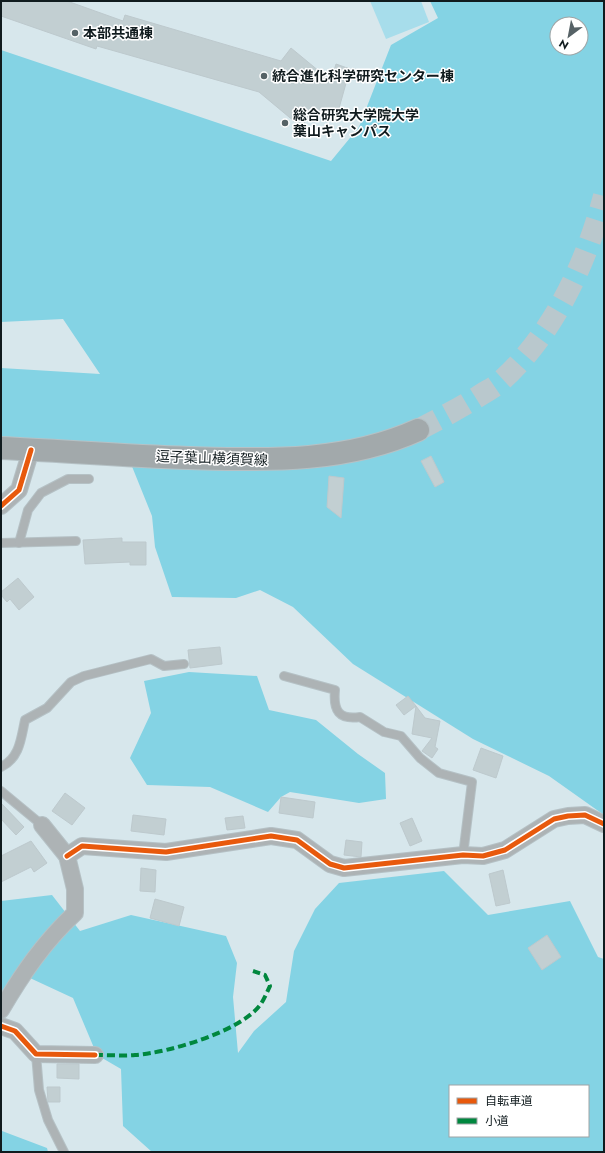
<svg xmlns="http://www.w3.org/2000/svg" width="605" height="1153" viewBox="0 0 605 1153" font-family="Jost,'Noto Sans JP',sans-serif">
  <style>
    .green { fill: #a7ddeb }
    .forest { fill: #84d3e4; fill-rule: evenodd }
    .building { fill: #c2cfd2; stroke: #bdc9cd }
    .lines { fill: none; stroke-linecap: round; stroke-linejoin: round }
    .secondary-tunnel { stroke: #b9c8cd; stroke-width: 22; stroke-dasharray: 22 11; stroke-linecap: butt }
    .lane-casing { stroke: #b5c1c5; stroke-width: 10 }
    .street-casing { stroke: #b5c1c5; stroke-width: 18 }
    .secondary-casing { stroke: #b5c1c5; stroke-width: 24 }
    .lane { stroke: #adb3b5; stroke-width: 8 }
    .street { stroke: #adb3b5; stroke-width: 16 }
    .secondary { stroke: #a2a9ab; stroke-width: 22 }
    .quiet { stroke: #00873e; stroke-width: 4; stroke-dasharray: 8 4; stroke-linecap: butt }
    .cycleway-casing { stroke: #fff; stroke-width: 8 }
    .cycleway { stroke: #e8590c; stroke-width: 5 }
    .poi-dot { fill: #566266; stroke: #fff; stroke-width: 1.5 }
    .labels { text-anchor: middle; stroke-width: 3; stroke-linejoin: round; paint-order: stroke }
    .poi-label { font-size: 14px; font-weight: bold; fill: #101b1e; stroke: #fff; text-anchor: start }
    .street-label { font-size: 14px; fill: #101b1e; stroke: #fff }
  </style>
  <rect width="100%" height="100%" fill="#d7e7ec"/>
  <path class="green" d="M 370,1 L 421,1 L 429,22 L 386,39 Z"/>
  <g class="forest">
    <path d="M 430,1 L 604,1 L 604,815 L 549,776 L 473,739 L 353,664 L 293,607 L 260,590 L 236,598 L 172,597 L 155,547 L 152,516 L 129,459 L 1,441 L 1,368 L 100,374 L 63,319 L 1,322 L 1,50 L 331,161 L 359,127 L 391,45 L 438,18 ZM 557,24 L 581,24 L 581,48 L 557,48 Z"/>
    <path d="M 189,672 L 257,676 L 269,710 L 316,720 L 358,754 L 385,773 L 386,799 L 359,803 L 290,792 L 281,797 L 268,812 L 210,787 L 147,785 L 130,758 L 151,713 L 144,681 Z"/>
    <path d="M 444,871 L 488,915 L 570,901 L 598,957 L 604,959 L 604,1152 L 152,1152 L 123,1126 L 121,1069 L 97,1055 L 73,998 L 17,972 L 1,992 L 1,901 L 52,895 L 80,931 L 131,915 L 226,936 L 237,963 L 233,997 L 238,1053 L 254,1031 L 286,1002 L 294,951 L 315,909 L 339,883 ZM 450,1086 L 588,1086 L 588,1136 L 450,1136 Z"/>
    <path d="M 1,1116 L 2,1131 L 47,1148 L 48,1152 L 1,1152 Z"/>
  </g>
  <g class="building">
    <path d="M 1,1 L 67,1 L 123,21 L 125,15 L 281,61 L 291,48 L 331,81 L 336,64 L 350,69 L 336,119 L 313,112 L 301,127 L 259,92 L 97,46 L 96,49 L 1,16 Z"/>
    <path d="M 431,456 L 444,482 L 435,487 L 421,461 Z"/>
    <path d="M 329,476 L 344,478 L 341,518 L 327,507 Z"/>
    <path d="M 122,538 L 122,542 L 146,542 L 146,565 L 130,565 L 130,562 L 85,564 L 83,540 Z"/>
    <path d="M 18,578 L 34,597 L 19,610 L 10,599 L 7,602 L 1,595 L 1,592 Z"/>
    <path d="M 220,647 L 222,664 L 190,668 L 188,650 Z"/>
    <path d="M 408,696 L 416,706 L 404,715 L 396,705 Z"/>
    <path d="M 416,706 L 425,718 L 440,721 L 435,747 L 438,749 L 432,758 L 422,751 L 432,738 L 412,734 Z"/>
    <path d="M 481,748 L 503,756 L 496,778 L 473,770 Z"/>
    <path d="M 65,793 L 85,808 L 72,825 L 52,811 Z"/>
    <path d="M 281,797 L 315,802 L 313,818 L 279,813 Z"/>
    <path d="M 1,803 L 24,827 L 16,835 L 1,819 Z"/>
    <path d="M 133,815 L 166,819 L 164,835 L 131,831 Z"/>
    <path d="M 243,816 L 245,828 L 227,830 L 225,818 Z"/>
    <path d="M 412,818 L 422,841 L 410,846 L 400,823 Z"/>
    <path d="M 346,840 L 362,842 L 361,857 L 344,855 Z"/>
    <path d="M 31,841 L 47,863 L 34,872 L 31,867 L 1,882 L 1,856 Z"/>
    <path d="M 141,868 L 156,870 L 155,892 L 140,891 Z"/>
    <path d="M 503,870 L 510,903 L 496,906 L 489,874 Z"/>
    <path d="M 155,899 L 184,907 L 179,926 L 150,918 Z"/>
    <path d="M 547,935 L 561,957 L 542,970 L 528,948 Z"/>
    <path d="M 57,1064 L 79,1064 L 79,1079 L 57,1078 Z"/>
    <path d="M 47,1087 L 60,1087 L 60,1102 L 48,1102 Z"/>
  </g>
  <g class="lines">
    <path class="secondary-tunnel" d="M 418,430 C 439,419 460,408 479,396 C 486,391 494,388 500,382 C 553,335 586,264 604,196"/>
    <defs>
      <g id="lane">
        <path d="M 1,543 L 76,541"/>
        <path d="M 19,543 L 28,510 L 41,493 L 68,479 L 89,479"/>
        <path d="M 284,676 L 335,690 C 333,711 339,720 360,717 L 384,732 L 401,736 L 420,758 L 439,773 L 472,782 L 463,855"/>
        <path d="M 1,767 C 20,758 21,738 25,720 L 47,708 L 71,682 L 84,676 L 151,659 L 164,666 L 184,664"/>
        <path d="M 1,791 L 42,825"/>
        <path d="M 36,1054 L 39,1090 L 48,1120 L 64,1152"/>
      </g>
      <g id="street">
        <path d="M 1,506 L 19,490 L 31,450"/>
        <path d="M 67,856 L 82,846 L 166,852 L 271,836 L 297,840 L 330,864 L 344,868 L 463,855 L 483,856 L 505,850 L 554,819 L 568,816 L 585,815 L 604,824"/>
        <path d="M 1,1010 C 22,974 44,942 75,913 L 75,889 L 67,856 L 42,825"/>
        <path d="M 1,1026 L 15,1031 L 36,1054 L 95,1055"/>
      </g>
      <path id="secondary" d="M 1,448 C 64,451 126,456 189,458 C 268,460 345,463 418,430"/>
    </defs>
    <use href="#lane" class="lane-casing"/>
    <use href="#street" class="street-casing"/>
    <use href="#secondary" class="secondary-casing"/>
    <use href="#lane" class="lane"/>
    <use href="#street" class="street"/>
    <use href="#secondary" class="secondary"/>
    <path class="quiet" d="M 95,1055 C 108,1055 122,1056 135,1055 C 167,1053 240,1032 260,1005 C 264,1000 267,992 270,986 L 265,975 L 253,971"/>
    <defs>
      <g id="cycleway">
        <path d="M 1,506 L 19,490 L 31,450"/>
        <path d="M 67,856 L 82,846 L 166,852 L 271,836 L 297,840 L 330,864 L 344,868 L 463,855 L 483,856 L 505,850 L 554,819 L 568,816 L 585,815 L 604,824"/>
        <path d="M 1,1026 L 15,1031 L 36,1054 L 95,1055"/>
      </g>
    </defs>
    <use href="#cycleway" class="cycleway-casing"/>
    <use href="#cycleway" class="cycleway"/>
  </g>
  <g class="poi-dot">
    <circle cx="75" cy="33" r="4"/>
    <circle cx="264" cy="76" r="4"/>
    <circle cx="285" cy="123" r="4"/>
  </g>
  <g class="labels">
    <g class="poi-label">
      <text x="83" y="38">本部共通棟</text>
      <text x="272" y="81">統合進化科学研究センター棟</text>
      <text x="293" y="120">総合研究大学院大学<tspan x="293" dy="16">葉山キャンパス</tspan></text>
    </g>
    <g class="street-label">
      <text transform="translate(212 458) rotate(2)" y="5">逗子葉山横須賀線</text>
    </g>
  </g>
  <rect width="605" height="1153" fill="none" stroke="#101b1e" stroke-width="4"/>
  <rect x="449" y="1085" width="140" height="52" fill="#ffffff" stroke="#9fa4a5"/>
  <rect x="457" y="1098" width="20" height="6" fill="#e8590c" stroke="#9fa4a5"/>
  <text x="485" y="1105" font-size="12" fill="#101b1e">自転車道</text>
  <rect x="457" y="1118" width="20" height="6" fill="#00873e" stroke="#9fa4a5"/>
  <text x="485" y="1125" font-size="12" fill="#101b1e">小道</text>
  <g transform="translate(569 36) rotate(212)"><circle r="19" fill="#ffffff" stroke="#9fa4a5"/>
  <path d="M0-3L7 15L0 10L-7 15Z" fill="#566266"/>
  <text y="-6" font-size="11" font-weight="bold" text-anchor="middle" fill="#101b1e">N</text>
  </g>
</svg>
